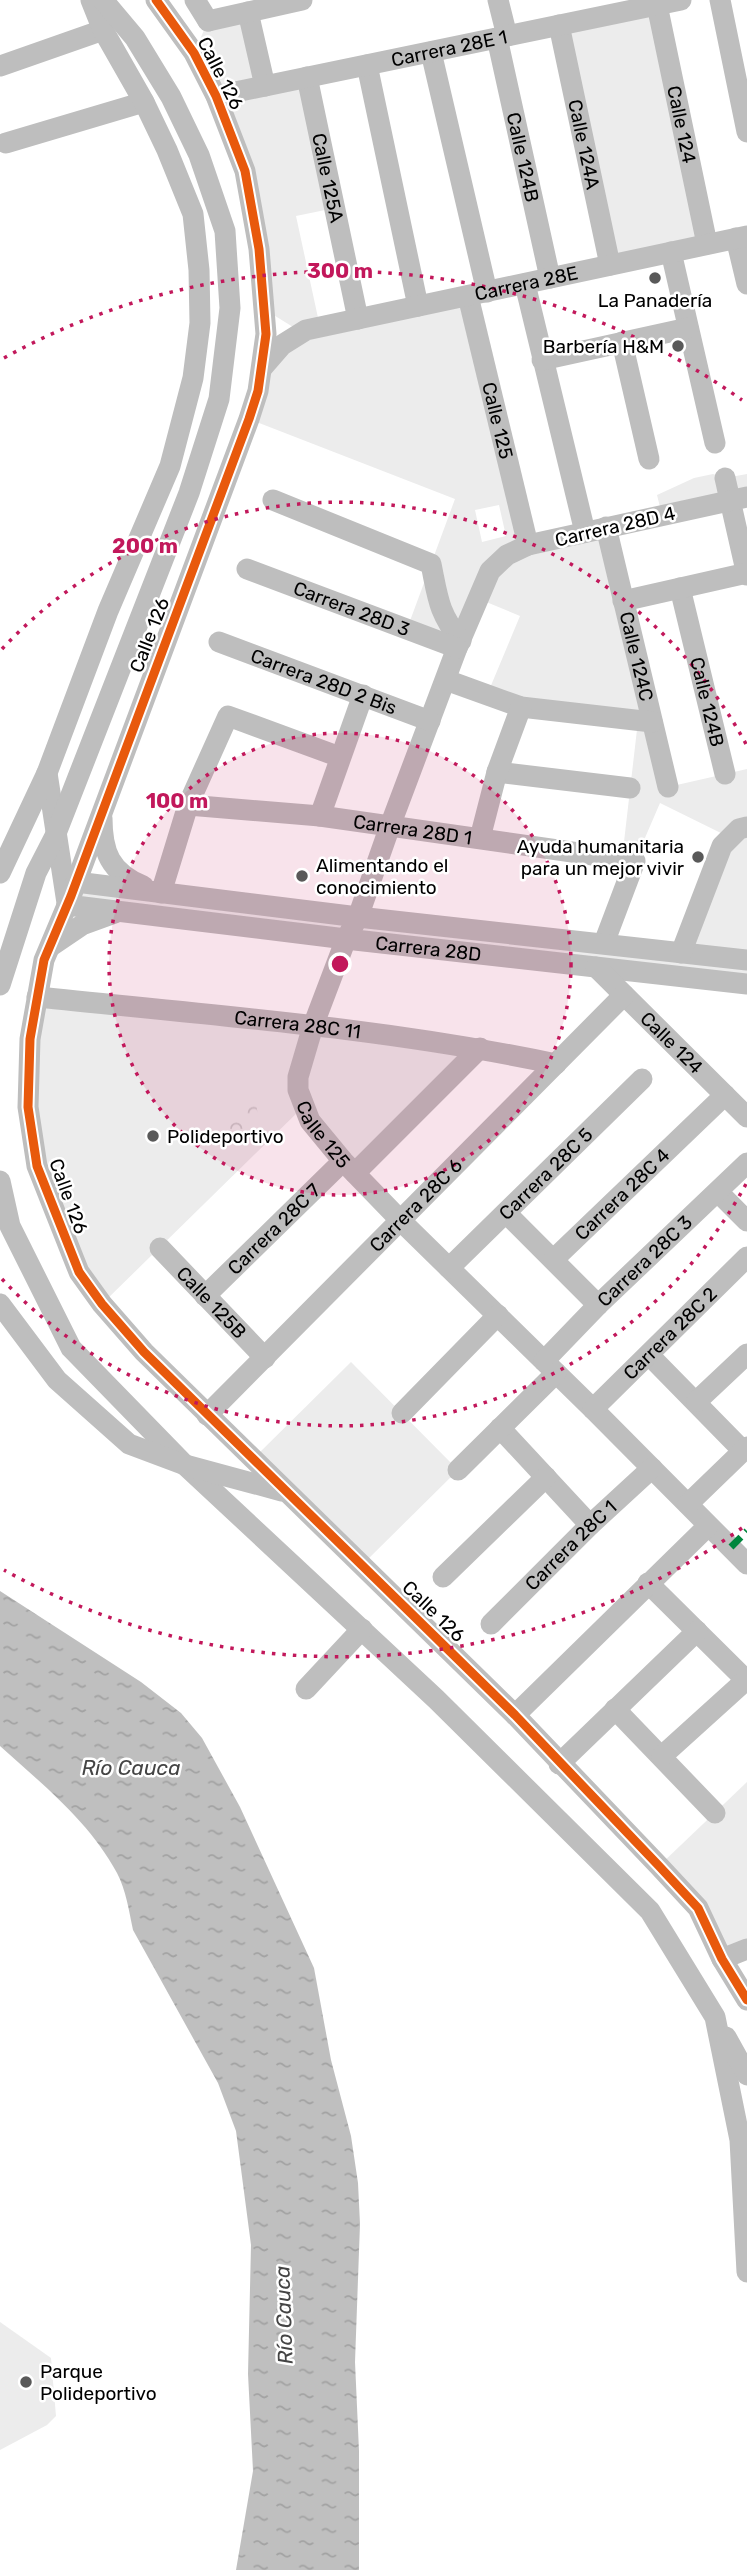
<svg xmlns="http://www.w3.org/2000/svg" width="747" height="2570" viewBox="0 0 747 2570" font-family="Rubik,sans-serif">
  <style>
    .green { fill: #ececec; fill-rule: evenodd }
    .forest { fill: url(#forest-crowns) }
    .water { fill: url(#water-ripples) }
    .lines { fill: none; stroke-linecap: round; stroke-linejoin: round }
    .minor { stroke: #bebebe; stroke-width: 21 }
    .quiet { stroke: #00873e; stroke-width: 7; stroke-dasharray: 14 7; stroke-linecap: butt }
    .cycleway-casing { stroke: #fff; stroke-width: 13 }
    .cycleway { stroke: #e8590c; stroke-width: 9 }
    .ring { fill: none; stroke: #c2185b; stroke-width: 3.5; stroke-dasharray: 3.5 7 }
    .poi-dot { fill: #595959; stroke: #fff; stroke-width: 2.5 }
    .labels { text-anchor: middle; stroke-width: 5; stroke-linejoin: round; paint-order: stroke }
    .street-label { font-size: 19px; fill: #000; stroke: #fff }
    .poi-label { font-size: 19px; fill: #000; stroke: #fff; text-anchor: start }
    .water-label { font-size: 21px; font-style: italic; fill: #444; stroke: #fff }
    .centre { fill: #c2185b; stroke: #fff; stroke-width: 3.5 }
    .ring-label { font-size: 21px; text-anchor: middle; font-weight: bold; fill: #c2185b; stroke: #fff; stroke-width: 5; stroke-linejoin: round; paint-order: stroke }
  </style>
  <defs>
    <pattern id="forest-crowns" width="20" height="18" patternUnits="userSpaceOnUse" patternTransform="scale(1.75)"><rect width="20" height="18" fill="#ececec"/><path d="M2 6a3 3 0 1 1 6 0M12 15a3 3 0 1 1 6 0" fill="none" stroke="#c9c9c9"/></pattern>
    <pattern id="water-ripples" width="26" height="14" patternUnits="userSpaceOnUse" patternTransform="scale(1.75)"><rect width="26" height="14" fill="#bfbfbf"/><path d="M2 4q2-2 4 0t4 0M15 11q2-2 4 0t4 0" fill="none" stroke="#a2a2a2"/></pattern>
  </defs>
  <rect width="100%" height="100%" fill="#fff"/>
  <g class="green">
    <path d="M 657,5 L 707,244 L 610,265 L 559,25 Z"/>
    <path d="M 248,12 L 265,86 L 307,77 L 335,208 L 296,216 L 320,327 L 468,296 L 528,545 L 606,527 L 668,787 L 747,769 L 747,984 L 71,896 L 76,882 L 680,953 L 729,837 L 660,803 L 635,861 L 622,859 L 638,721 L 487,695 L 520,616 L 479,599 L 457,648 L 407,629 L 455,499 L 249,419 L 293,327 L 272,314 L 245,171 L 194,53 L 208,21 ZM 499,505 L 506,536 L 482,542 L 475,510 Z"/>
    <path d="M 713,474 L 725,478 L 747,474 L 747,497 L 662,515 L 657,495 L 694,478 Z"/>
    <path d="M 37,997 L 480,1048 L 355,1173 L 304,1106 L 102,1304 L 37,1166 Z"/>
    <path d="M 351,1362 L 458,1470 L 361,1566 L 252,1460 Z"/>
    <path d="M 747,1782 L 747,1949 L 722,1959 L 659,1866 Z"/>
    <path d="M 0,2322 L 51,2358 L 56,2416 L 47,2425 L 0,2450 Z"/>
  </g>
  <path class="forest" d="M 254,1091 L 259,1122 L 233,1145 L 229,1140 L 230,1116 Z"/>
  <path class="water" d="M 0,1591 L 141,1682 L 181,1713 L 202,1738 L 240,1807 L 314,1968 L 331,2060 L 351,2136 L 358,2183 L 360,2224 L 355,2362 L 359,2451 L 359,2570 L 236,2570 L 253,2471 L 248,2374 L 251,2245 L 236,2131 L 218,2083 L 133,1930 C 129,1911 126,1890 117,1873 C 89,1821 43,1785 0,1746 Z"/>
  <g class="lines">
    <g class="minor">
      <path d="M 156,0 L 194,53 L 216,96 L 245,171 L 259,249 L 266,334 L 258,391 L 249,419 L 71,896 L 44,960 L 30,1039 L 28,1107 L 37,1166 L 79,1272 L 102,1304 L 144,1352 L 515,1715 L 659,1866 L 698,1908 L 722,1959 L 747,2000"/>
      <path d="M 195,0 L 208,21"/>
      <path d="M 498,0 L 507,36"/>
      <path d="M 720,0 L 747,132"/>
      <path id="s1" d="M 657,5 L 707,244"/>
      <path d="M 248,12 L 265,86"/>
      <path d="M 208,21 L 302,0"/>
      <path id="s2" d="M 559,25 L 610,265"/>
      <path id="s3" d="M 497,38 L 550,278"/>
      <path d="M 431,52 L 487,292"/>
      <path d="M 367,65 L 418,306"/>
      <path d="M 0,66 L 103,30"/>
      <path id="s4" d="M 307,77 L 358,319"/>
      <path id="s5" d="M 216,96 L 681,0"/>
      <path d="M 6,143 L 144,102"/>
      <path d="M 736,238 L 747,284"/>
      <path d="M 671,252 L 715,443"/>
      <path d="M 525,284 L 585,532"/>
      <path id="s6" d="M 468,296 L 528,545"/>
      <path d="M 622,342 L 649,459"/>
      <path d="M 542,360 L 688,328"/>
      <path id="s7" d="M 262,368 L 282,345 L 306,330 L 747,236"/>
      <path d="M 725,478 L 747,575"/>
      <path id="s8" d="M 747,497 L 528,545 L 507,555 L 490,571 L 457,648 L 390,826 L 358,917 L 346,939 L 313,1026 L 298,1077 L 298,1090 L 310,1121 L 343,1161 L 401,1221 L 593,1409 L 747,1564"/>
      <path d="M 273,500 L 431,564 C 438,598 438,612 461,641"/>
      <path id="s9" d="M 606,527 L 668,787"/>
      <path id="s10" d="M 247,569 L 457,648"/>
      <path id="s11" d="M 680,588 L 725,774"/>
      <path d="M 623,601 L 747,573"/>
      <path id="s12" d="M 219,642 L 430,721"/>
      <path d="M 446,680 L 521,707 L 652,722"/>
      <path d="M 497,772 L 630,788"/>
      <path d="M 47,773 L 67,903"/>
      <path id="s13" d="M 188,805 L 320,816 L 635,861 L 604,943"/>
      <path d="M 320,816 L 363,695"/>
      <path d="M 102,818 C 102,852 110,872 143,886"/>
      <path d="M 480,838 L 497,772 L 521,707"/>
      <path d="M 0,873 L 47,773 L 108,611 L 170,466 L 193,378 L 200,323 L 199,270 L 193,214 L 167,150 L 144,102 L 103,30 L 91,0"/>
      <path d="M 76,882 L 358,917 L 747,960"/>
      <path d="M 161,893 L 188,805 L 228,716 L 340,757"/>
      <path id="s14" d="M 67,905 L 346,939 L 747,984"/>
      <path d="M 51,946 L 82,925 L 115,913"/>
      <path d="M 681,953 L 722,846 L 739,829 L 747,827"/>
      <path id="s15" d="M 596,967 L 747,1117"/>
      <path d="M 0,985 L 36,873 L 55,836 L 189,493 L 219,399 L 230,308 L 225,231 L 199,155 L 171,97 L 135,38 L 103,0"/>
      <path id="s16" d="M 37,997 C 210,1015 385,1028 556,1064"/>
      <path d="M 355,1173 L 480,1048"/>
      <path d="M 0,1181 L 10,1226 L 71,1348 L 185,1465 L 436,1699 L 650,1911 L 715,2017 L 740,2140 L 747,2272"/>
      <path d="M 718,1192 L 747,1221"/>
      <path d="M 506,1213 L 598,1305"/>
      <path id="s17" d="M 160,1248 L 265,1358"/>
      <path id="s18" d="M 554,1259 L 725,1095"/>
      <path id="s19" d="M 449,1268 L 642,1079"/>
      <path id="s20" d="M 205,1296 L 343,1161"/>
      <path d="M 0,1304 L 57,1380 L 129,1444 L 185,1465 L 282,1491"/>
      <path d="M 649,1355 L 743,1451"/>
      <path id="s21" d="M 544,1361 L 598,1305 L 747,1163"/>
      <path d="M 697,1401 L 747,1354"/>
      <path id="s22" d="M 593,1409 L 747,1257"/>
      <path d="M 402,1413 L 498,1315"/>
      <path id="s23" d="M 207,1415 L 624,995"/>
      <path d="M 500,1428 L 590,1525"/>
      <path d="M 458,1470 L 556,1373"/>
      <path d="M 688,1504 L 747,1447"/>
      <path d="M 443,1577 L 546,1477"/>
      <path d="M 648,1583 L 747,1681"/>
      <path id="s24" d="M 491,1624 L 590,1525 L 652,1468"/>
      <path d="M 306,1689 L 362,1629"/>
      <path d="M 615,1709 L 715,1813"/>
      <path d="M 515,1715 L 708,1526"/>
      <path d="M 662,1756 L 746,1680"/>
      <path d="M 559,1764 L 697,1631"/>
      <path d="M 722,1959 L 747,1949"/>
      <path d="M 726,2037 L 747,2075"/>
    </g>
    <path class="quiet" d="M 731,1547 L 747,1531"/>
    <defs>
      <path id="cycleway" d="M 156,0 L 194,53 L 216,96 L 245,171 L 259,249 L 266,334 L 258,391 L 249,419 L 71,896 L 44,960 L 30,1039 L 28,1107 L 37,1166 L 79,1272 L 102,1304 L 144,1352 L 515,1715 L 659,1866 L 698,1908 L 722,1959 L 747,2000"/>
    </defs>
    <use href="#cycleway" class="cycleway-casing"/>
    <use href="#cycleway" class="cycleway"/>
  </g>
  <circle cx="340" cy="964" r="231" fill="#c2185b" fill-opacity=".12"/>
  <g class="ring">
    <circle cx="340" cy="964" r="231"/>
    <path d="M746 1184A462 462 0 0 1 2 1279M2 649A462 462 0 0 1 746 744"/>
    <path d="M742 1528A693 693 0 0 1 4 1570M4 358A693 693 0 0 1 742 400"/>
  </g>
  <g class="poi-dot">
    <circle cx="655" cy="278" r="7"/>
    <circle cx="678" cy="346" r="7"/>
    <circle cx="698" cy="857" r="7"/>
    <circle cx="302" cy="876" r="7"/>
    <circle cx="153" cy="1136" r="7"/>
    <circle cx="26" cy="2382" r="7"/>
  </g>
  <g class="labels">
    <g class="street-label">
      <text dy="7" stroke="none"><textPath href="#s5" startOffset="238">Carrera 28E 1</textPath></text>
      <text transform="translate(221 73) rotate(63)" y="7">Calle 126</text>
      <text dy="7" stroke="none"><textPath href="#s1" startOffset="122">Calle 124</textPath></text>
      <text dy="7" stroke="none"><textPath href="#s2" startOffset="122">Calle 124A</textPath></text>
      <text dy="7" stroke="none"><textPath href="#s3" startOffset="122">Calle 124B</textPath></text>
      <text dy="7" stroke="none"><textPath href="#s4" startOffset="103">Calle 125A</textPath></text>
      <text dy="7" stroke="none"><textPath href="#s7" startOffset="284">Carrera 28E</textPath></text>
      <text dy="7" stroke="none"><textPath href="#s6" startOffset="128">Calle 125</textPath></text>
      <text transform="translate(615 526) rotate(-13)" y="7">Carrera 28D 4</text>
      <text dy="7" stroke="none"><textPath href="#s10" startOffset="112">Carrera 28D 3</textPath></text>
      <text transform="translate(149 635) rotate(-69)" y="7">Calle 126</text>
      <text dy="7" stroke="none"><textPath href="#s9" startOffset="133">Calle 124C</textPath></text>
      <text dy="7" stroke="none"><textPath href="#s12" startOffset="112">Carrera 28D 2 Bis</textPath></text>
      <text dy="7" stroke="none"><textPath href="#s11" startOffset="117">Calle 124B</textPath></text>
      <text dy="7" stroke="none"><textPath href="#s13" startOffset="226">Carrera 28D 1</textPath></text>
      <text dy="7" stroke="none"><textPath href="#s14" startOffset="364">Carrera 28D</textPath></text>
      <text dy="7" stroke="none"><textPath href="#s16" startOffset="262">Carrera 28C 11</textPath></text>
      <text dy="7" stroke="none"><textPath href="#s15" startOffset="107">Calle 124</textPath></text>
      <text dy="7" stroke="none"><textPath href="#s8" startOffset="877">Calle 125</textPath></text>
      <text dy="7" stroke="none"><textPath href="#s19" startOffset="135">Carrera 28C 5</textPath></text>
      <text dy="7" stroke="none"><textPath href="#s18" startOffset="94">Carrera 28C 4</textPath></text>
      <text transform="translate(69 1196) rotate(70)" y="7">Calle 126</text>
      <text dy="7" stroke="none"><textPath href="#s23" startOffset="296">Carrera 28C 6</textPath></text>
      <text dy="7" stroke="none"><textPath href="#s20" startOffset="96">Carrera 28C 7</textPath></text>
      <text dy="7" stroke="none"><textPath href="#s21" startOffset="142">Carrera 28C 3</textPath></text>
      <text dy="7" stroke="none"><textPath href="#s17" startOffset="75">Calle 125B</textPath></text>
      <text dy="7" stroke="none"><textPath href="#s22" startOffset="108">Carrera 28C 2</textPath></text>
      <text dy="7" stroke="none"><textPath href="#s24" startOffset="112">Carrera 28C 1</textPath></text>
      <text transform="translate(434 1611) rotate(44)" y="7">Calle 126</text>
    </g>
    <g class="poi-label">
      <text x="655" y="307" text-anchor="middle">La Panadería</text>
      <text x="664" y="353" text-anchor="end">Barbería H&amp;M</text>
      <text x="684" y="853" text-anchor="end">Ayuda humanitaria<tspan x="684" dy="22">para un mejor vivir</tspan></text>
      <text x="316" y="872">Alimentando el<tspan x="316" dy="22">conocimiento</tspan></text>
      <text x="167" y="1143">Polideportivo</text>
      <text x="40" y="2378">Parque<tspan x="40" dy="22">Polideportivo</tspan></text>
    </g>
    <g class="water-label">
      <text x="131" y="1775">Río Cauca</text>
      <text transform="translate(284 2315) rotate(-92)" y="7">Río Cauca</text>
    </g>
  </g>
  <circle cx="340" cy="964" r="10" class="centre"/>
  <g class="ring-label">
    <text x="340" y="278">300 m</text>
    <text x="145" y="553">200 m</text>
    <text x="177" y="808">100 m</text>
  </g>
</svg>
